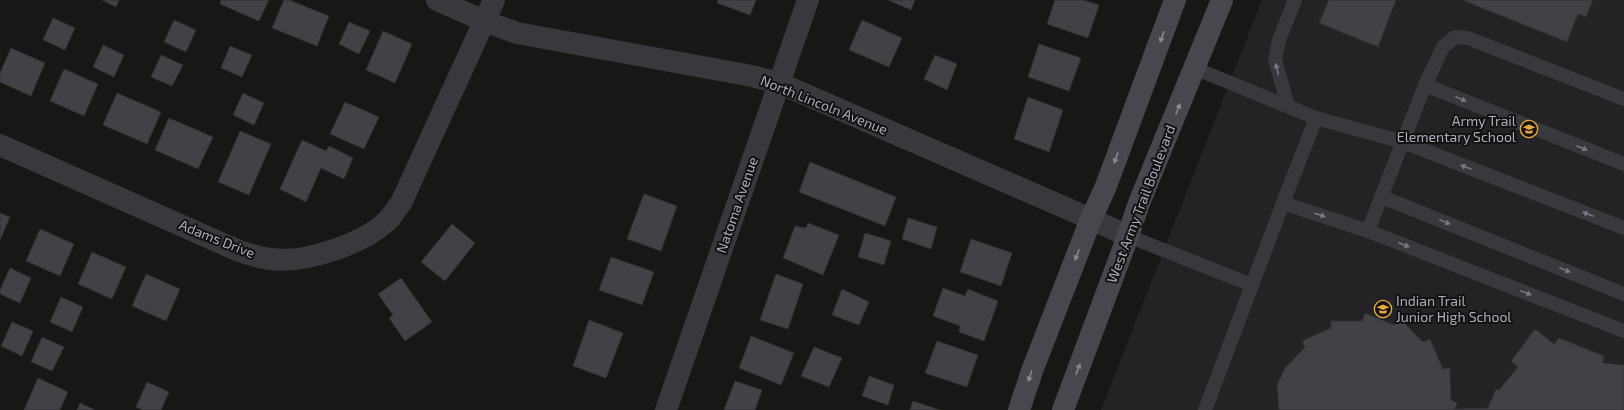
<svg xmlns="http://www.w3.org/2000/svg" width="1624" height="410" viewBox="0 0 1624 410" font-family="'Exo 2',sans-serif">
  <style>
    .built { fill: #232325 }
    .building { fill: #414245; stroke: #313134 }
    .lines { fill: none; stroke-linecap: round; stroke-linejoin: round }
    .service { stroke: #38393d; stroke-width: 14 }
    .minor { stroke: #38393d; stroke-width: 22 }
    .secondary { stroke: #46484d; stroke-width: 22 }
    .oneway { fill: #868a93 }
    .oneway2 { fill: #767981 }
    .labels { text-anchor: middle; stroke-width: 4; stroke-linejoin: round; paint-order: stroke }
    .street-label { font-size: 14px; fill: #a9aeb8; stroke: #121213 }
    .poi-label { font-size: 14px; fill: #a9aeb8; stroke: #121213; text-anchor: end }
  </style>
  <rect width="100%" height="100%" fill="#171718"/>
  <path class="built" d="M 1262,0 L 1624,0 L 1624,410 L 1101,410 Z"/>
  <g class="building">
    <path d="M 102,0 L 119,0 L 116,7 Z"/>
    <path d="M 221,0 L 269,0 L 259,21 L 220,4 Z"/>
    <path d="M 284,0 L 289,0 L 329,16 L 317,46 L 272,28 Z"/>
    <path d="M 718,0 L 756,0 L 750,15 L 717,3 Z"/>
    <path d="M 888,0 L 915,0 L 911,10 Z"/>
    <path d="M 1055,0 L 1083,0 L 1099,5 L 1088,38 L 1047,24 Z"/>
    <path d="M 1329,0 L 1396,0 L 1378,47 L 1319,23 Z"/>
    <path d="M 1462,0 L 1593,0 L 1586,17 L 1578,14 L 1567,42 Z"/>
    <path d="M 53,18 L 75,28 L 65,50 L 43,40 Z"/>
    <path d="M 174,20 L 196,30 L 186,52 L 164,42 Z"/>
    <path d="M 862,20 L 902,38 L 889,67 L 849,50 Z"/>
    <path d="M 349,22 L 370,31 L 359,54 L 339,44 Z"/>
    <path d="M 383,31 L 412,44 L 395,83 L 366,70 Z"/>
    <path d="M 1039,44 L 1081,58 L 1069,91 L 1028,77 Z"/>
    <path d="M 103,45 L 124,55 L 114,77 L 93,67 Z"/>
    <path d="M 230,46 L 252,55 L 242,77 L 221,68 Z"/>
    <path d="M 11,48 L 45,63 L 31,96 L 0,82 L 0,73 Z"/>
    <path d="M 161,55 L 183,65 L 172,86 L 151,77 Z"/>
    <path d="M 935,55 L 957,64 L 947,90 L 924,79 Z"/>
    <path d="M 64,69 L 98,84 L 84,116 L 50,101 Z"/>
    <path d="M 117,93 L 161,112 L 147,144 L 103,125 Z"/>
    <path d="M 243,93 L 264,103 L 254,125 L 233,115 Z"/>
    <path d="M 1028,97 L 1063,110 L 1049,152 L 1014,139 Z"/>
    <path d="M 345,102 L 379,117 L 364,149 L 330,134 Z"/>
    <path d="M 169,118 L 213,137 L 198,169 L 155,150 Z"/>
    <path d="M 240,131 L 271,144 L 249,195 L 218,182 Z"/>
    <path d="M 302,140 L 326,151 L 329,146 L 353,158 L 344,179 L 321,168 L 306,202 L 280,189 Z"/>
    <path d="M 810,162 L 896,197 L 885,226 L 799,192 Z"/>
    <path d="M 644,194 L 677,206 L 661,251 L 627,239 Z"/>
    <path d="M 0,213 L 10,217 L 0,240 Z"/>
    <path d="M 908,218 L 937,227 L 931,249 L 902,239 Z"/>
    <path d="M 808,223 L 839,235 L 823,275 L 783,258 L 795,226 L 806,228 Z"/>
    <path d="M 452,224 L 475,243 L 445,281 L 421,262 Z"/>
    <path d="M 40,229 L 74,244 L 60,276 L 26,261 Z"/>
    <path d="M 865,233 L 891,241 L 884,265 L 858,257 Z"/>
    <path d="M 971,239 L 1012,253 L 1001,286 L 960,272 Z"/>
    <path d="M 92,252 L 126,267 L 112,299 L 78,284 Z"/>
    <path d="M 611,257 L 654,272 L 642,305 L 599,290 Z"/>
    <path d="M 10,268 L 31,278 L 20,303 L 0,294 L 0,290 Z"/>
    <path d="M 146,274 L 180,289 L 166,321 L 132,306 Z"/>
    <path d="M 776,274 L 803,284 L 788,329 L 760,320 Z"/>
    <path d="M 401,278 L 432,322 L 405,341 L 389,318 L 393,315 L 378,294 Z"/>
    <path d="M 943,288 L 965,296 L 968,289 L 998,301 L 984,341 L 959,332 L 960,326 L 933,316 Z"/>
    <path d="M 842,289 L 869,302 L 859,325 L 832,315 Z"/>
    <path d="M 61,297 L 83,307 L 72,332 L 50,322 Z"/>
    <path d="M 1365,313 L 1394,325 L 1400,319 L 1423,342 L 1430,339 L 1443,369 L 1450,368 L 1451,400 L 1457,403 L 1455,409 L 1488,408 L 1496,389 L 1499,390 L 1518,367 L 1511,361 L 1535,329 L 1554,344 L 1559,338 L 1604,356 L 1603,363 L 1624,365 L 1624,410 L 1279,410 L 1277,385 L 1285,368 L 1305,347 L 1302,341 L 1331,328 L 1331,321 L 1362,321 Z"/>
    <path d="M 589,320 L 623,333 L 606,378 L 573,366 Z"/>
    <path d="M 12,322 L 33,331 L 22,356 L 1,346 Z"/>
    <path d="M 751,336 L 794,353 L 781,385 L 739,368 Z"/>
    <path d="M 42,337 L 64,347 L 52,371 L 31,362 Z"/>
    <path d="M 937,341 L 978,355 L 967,387 L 925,373 Z"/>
    <path d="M 814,347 L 842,358 L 829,387 L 801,376 Z"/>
    <path d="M 869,376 L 894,385 L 888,405 L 862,396 Z"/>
    <path d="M 38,378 L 68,392 L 60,410 L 24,410 Z"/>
    <path d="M 735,381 L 762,390 L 755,410 L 724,410 Z"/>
    <path d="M 147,382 L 169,392 L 161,410 L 143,410 L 136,407 Z"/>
    <path d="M 913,401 L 940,410 L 910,410 Z"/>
    <path d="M 80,403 L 95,410 L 77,410 Z"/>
  </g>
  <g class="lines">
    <g class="service">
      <path d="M 1194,68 L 1316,118 L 1403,142 L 1624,228"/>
      <path d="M 1425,85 L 1624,164"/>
      <path d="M 1288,106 L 1275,59 L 1279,40 L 1295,0"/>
      <path d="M 1382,197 L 1624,294"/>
      <path d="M 1283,203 L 1368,231 L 1624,331"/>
      <path d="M 1368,231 L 1425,85 L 1443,47 L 1455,37 L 1468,38 L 1624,99"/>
      <path d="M 1128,236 L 1252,285"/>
      <path d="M 1205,410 L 1283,203 L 1316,118"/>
    </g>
    <g class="minor">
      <path d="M 437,0 L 484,21 L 517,33 L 752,76 L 779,83 L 1091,219 L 1128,236"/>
      <path d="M 0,145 L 239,251 C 249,254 260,258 271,259 C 304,264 362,244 386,222 C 392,217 396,209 401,203 L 494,0"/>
      <path d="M 666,410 L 808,0"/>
    </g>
    <g class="secondary">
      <path d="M 1019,410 L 1032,371 L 1091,219 L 1106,186 L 1175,0"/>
      <path d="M 1063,410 L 1128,236 L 1139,203 L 1222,0"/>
    </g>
  </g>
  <defs><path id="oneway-solid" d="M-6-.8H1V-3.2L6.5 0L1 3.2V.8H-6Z"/></defs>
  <g class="oneway">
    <use href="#oneway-solid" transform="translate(1162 37) rotate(110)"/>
    <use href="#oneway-solid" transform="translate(1178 109) rotate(-68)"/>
    <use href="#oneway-solid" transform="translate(1116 158) rotate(110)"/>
    <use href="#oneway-solid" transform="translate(1077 255) rotate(111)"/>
    <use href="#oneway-solid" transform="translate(1078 369) rotate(-69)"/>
    <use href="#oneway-solid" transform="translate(1030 376) rotate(108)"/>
  </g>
  <g class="oneway2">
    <use href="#oneway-solid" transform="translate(1277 69) rotate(-104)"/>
    <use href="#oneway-solid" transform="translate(1461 99) rotate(22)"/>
    <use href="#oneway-solid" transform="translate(1582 148) rotate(22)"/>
    <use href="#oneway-solid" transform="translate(1466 167) rotate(-159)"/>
    <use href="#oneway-solid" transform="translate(1588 214) rotate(-159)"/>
    <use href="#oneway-solid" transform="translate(1320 215) rotate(18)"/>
    <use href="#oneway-solid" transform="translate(1445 222) rotate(22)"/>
    <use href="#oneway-solid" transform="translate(1404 245) rotate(21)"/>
    <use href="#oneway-solid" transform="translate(1565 270) rotate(22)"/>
    <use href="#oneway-solid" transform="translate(1526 293) rotate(21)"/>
  </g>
  <defs>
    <symbol id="school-ring" viewBox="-11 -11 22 22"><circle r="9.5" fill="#121213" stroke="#e8a73f" stroke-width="1.5"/><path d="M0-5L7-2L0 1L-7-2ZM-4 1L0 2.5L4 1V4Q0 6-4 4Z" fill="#e8a73f"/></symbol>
  </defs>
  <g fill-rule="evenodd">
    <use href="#school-ring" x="1519" y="119" width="20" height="20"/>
    <use href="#school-ring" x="1373" y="299" width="20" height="20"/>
  </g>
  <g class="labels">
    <g class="street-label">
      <text transform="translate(824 105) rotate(22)" y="5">North Lincoln Avenue</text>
      <text transform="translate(1141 204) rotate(-69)" y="5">West Army Trail Boulevard</text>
      <text transform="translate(737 205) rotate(-71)" y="5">Natoma Avenue</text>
      <text transform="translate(217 239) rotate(22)" y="5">Adams Drive</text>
    </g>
    <g class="poi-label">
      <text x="1516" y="126">Army Trail<tspan x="1516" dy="16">Elementary School</tspan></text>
      <text x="1396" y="306" text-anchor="start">Indian Trail<tspan x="1396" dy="16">Junior High School</tspan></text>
    </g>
  </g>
</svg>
